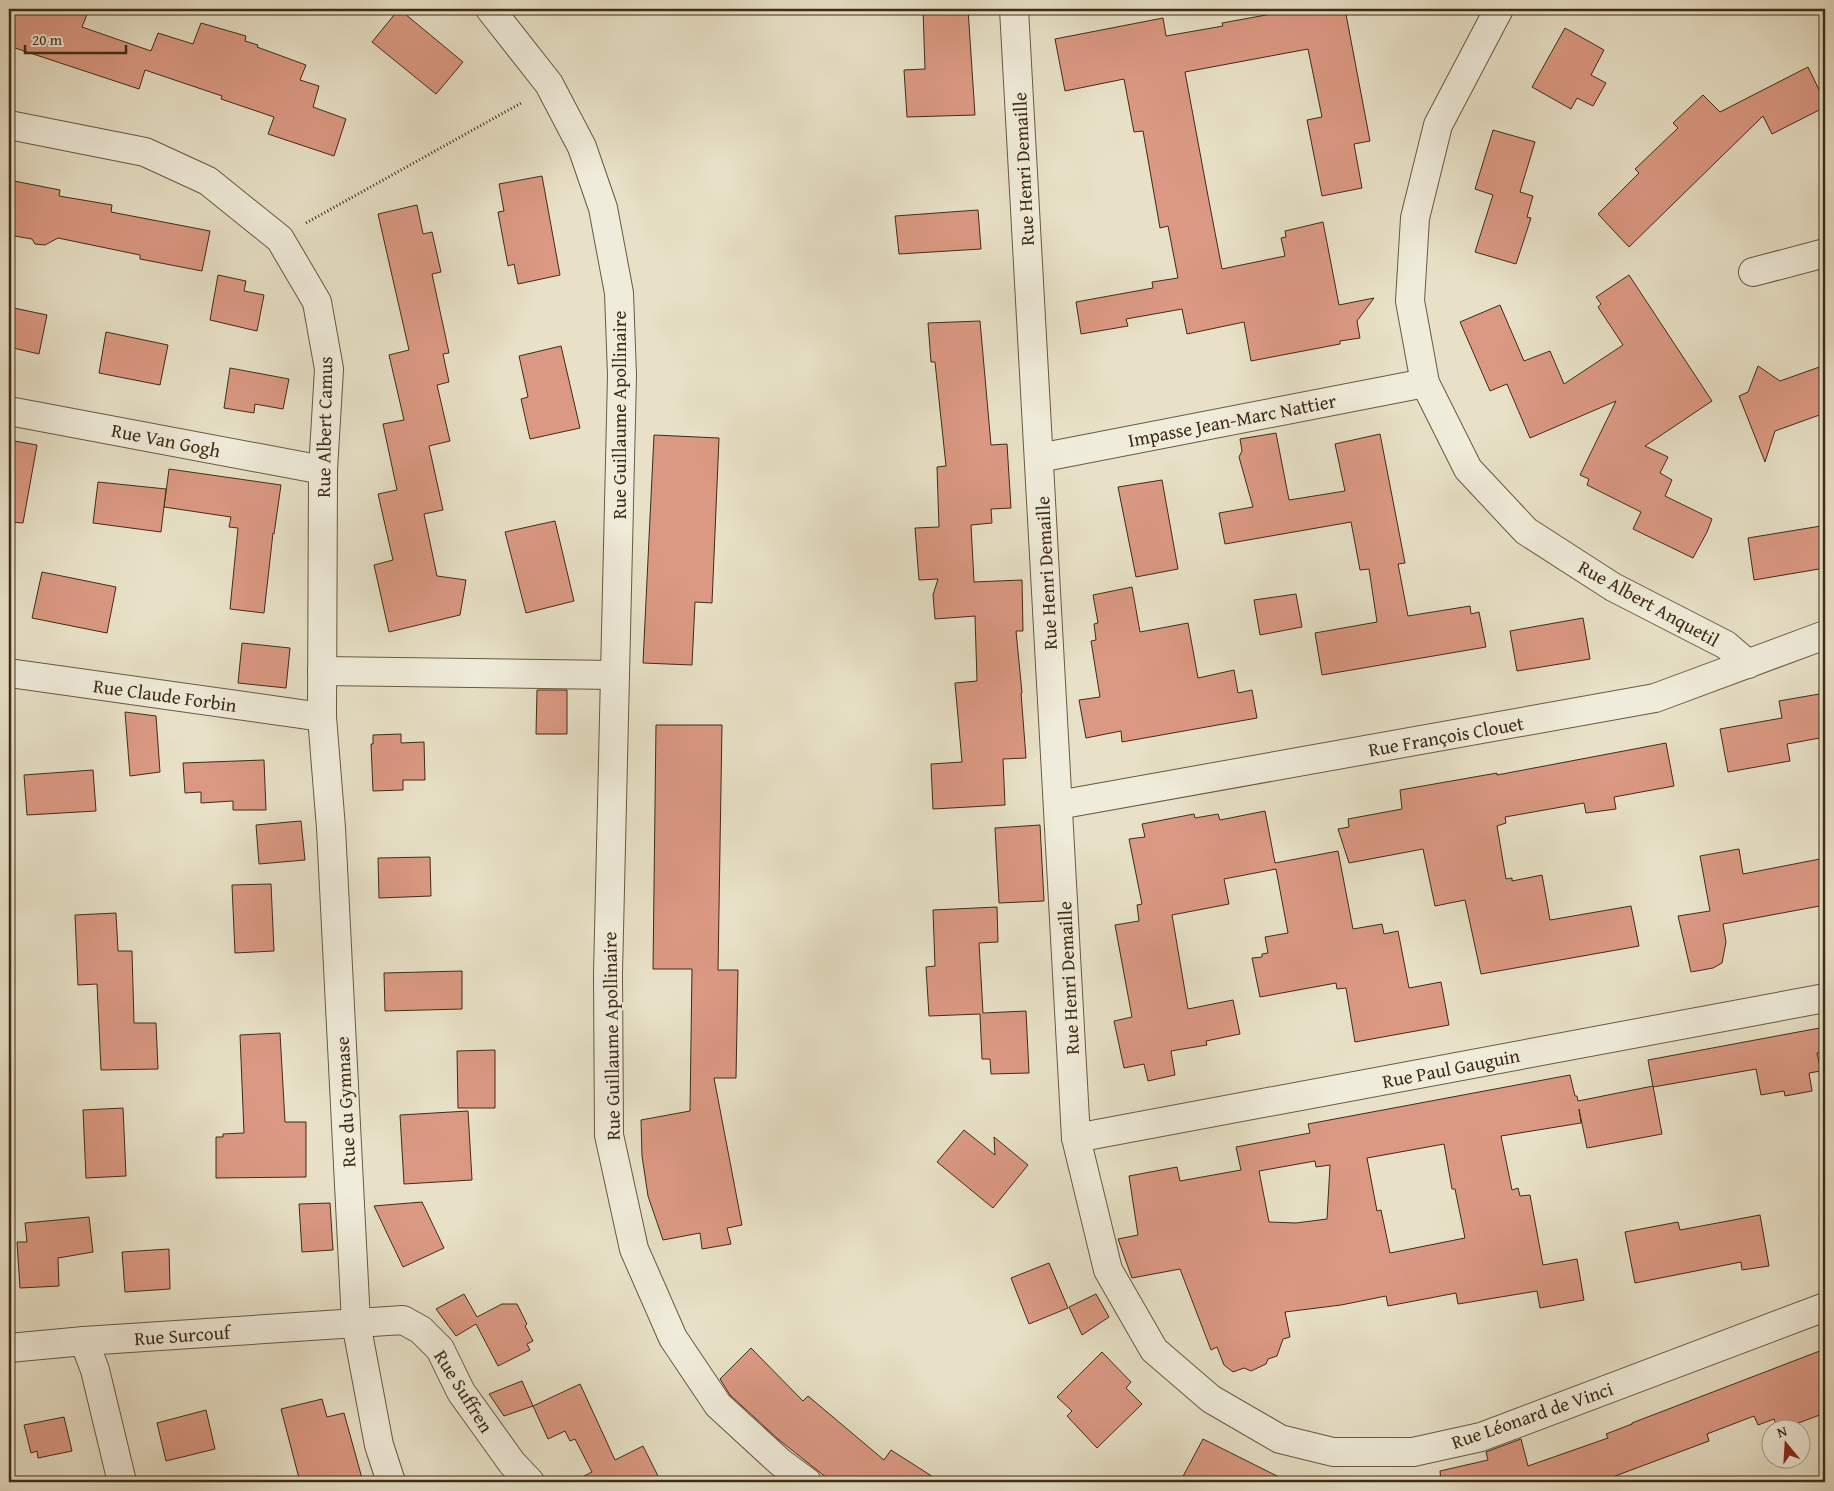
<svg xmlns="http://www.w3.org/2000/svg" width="1834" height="1491" viewBox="0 0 1834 1491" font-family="'Gentium Book Plus',serif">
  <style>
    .building { fill: #db9983; stroke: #3f2c14; fill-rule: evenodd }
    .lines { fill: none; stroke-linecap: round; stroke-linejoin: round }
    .street-casing { stroke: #695941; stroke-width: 30 }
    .path { stroke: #3f2c14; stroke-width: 3; stroke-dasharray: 1 2.5; stroke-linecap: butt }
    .street { stroke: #f0ecdb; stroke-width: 28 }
    .labels { text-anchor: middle; stroke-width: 4; stroke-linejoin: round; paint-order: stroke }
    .street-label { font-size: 19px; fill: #3f2c14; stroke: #f0ecdb }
  </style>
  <rect width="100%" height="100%" fill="#e8e1c7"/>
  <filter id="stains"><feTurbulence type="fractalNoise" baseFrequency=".004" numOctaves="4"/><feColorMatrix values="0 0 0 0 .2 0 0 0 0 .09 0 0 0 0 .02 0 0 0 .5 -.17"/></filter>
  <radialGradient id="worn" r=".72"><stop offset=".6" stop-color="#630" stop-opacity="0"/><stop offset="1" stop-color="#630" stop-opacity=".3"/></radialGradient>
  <g class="building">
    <path d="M 9,9 L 89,9 L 82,27 L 151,51 L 158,33 L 193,44 L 201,23 L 246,36 L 245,41 L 258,45 L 257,47 L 306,65 L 300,80 L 319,86 L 313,107 L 346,119 L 334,156 L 268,134 L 274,117 L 221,99 L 222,96 L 145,70 L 139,89 L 9,46 Z"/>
    <path d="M 399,9 L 463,62 L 436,94 L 372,42 Z"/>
    <path d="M 923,9 L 968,9 L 975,115 L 907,117 L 904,70 L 925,69 Z"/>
    <path d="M 1299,9 L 1345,9 L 1370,141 L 1354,144 L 1362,188 L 1322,196 L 1307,120 L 1322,117 L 1308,49 L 1185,72 L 1208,196 L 1222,269 L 1285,256 L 1281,238 L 1286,237 L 1285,231 L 1323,222 L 1339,305 L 1374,298 L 1357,321 L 1360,338 L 1340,341 L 1340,344 L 1251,361 L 1244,322 L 1187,334 L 1182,309 L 1126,319 L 1128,326 L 1081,334 L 1076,302 L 1153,288 L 1152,282 L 1178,278 L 1168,226 L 1160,228 L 1143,131 L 1134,132 L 1124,79 L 1065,91 L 1055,39 L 1163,18 L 1166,36 L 1223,26 L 1222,23 Z"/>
    <path d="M 1565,28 L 1604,50 L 1591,75 L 1606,83 L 1593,106 L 1577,98 L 1571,109 L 1532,87 Z"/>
    <path d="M 1808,67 L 1825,102 L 1825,107 L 1772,134 L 1763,116 L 1629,247 L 1598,214 L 1639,173 L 1635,169 L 1678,128 L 1673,123 L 1703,95 L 1720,112 Z"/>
    <path d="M 1493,130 L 1535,142 L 1520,192 L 1533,196 L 1527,217 L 1531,218 L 1516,264 L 1475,252 L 1493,195 L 1475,189 Z"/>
    <path d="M 542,176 L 560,275 L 518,284 L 514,264 L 508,266 L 498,212 L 504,211 L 499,184 Z"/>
    <path d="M 14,181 L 60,190 L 59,196 L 112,205 L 111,212 L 210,231 L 202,271 L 140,259 L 140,255 L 58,238 L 45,245 L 35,244 L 32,239 L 9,235 L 9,209 Z"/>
    <path d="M 417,205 L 423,234 L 432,232 L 441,272 L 432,274 L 449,353 L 443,354 L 449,382 L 437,385 L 450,441 L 429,446 L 443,510 L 424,514 L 437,576 L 466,580 L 460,615 L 389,632 L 374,565 L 393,560 L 378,494 L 397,490 L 383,424 L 404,420 L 389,355 L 409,350 L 378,214 Z"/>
    <path d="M 978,210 L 981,249 L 899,254 L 895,216 Z"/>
    <path d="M 218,275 L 246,281 L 244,291 L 264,295 L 257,331 L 210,320 Z"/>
    <path d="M 1629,275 L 1712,401 L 1645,446 L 1668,457 L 1660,473 L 1672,480 L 1665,496 L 1712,519 L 1707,532 L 1693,558 L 1633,529 L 1641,512 L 1587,485 L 1589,479 L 1580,475 L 1616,401 L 1530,438 L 1507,384 L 1490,391 L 1460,322 L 1500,305 L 1524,361 L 1550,351 L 1564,384 L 1623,345 L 1598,307 L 1601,304 L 1596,297 Z"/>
    <path d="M 9,307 L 47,315 L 39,354 L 9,347 Z"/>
    <path d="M 980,321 L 991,445 L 1007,444 L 1011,508 L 991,509 L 992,523 L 971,525 L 974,582 L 1022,580 L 1023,631 L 1016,631 L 1022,693 L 1021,693 L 1026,758 L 1003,759 L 1005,805 L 933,809 L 931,764 L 962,762 L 955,683 L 977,681 L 975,616 L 935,619 L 933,595 L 938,579 L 919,580 L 915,528 L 939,527 L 937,467 L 946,466 L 935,362 L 931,362 L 928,323 Z"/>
    <path d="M 106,332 L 168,345 L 160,385 L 99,373 Z"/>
    <path d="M 561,346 L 580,428 L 530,439 L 521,399 L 528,397 L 519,356 Z"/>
    <path d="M 1825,365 L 1825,413 L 1775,431 L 1765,462 L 1739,396 L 1748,392 L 1758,366 L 1780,381 Z"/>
    <path d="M 230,368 L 289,379 L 283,409 L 255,404 L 254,413 L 224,408 Z"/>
    <path d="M 1276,433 L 1289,500 L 1345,491 L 1335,444 L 1380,434 L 1405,563 L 1398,564 L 1408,616 L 1470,606 L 1471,614 L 1479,612 L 1486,647 L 1322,675 L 1315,633 L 1377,622 L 1369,569 L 1360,570 L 1351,522 L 1225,544 L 1219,513 L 1253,507 L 1239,457 L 1242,451 L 1240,439 Z"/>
    <path d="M 654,435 L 719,438 L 712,603 L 695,602 L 692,665 L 643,663 Z"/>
    <path d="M 9,440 L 37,445 L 23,523 L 9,522 Z"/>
    <path d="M 169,469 L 281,485 L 274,534 L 273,533 L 264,613 L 230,609 L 238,528 L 229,527 L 231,517 L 164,507 Z"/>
    <path d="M 1162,480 L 1178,569 L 1136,577 L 1118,487 Z"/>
    <path d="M 98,482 L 166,489 L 161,532 L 93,523 Z"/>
    <path d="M 555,521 L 574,601 L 526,613 L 505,532 Z"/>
    <path d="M 1821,526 L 1825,551 L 1825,568 L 1754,580 L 1748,538 Z"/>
    <path d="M 42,572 L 116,587 L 107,633 L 32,618 Z"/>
    <path d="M 1132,587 L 1140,632 L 1188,623 L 1198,678 L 1234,670 L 1238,693 L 1252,690 L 1257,718 L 1122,742 L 1121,731 L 1086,738 L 1079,700 L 1100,697 L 1091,641 L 1096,640 L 1094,624 L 1098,623 L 1093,595 Z"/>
    <path d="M 1296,594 L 1302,627 L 1260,635 L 1254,600 Z"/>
    <path d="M 1583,618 L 1590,659 L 1517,671 L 1510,631 Z"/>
    <path d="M 242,643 L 290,648 L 286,688 L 238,683 Z"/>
    <path d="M 537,690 L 567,690 L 567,734 L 536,734 Z"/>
    <path d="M 1825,693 L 1825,737 L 1787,744 L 1790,761 L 1728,772 L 1720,729 L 1782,718 L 1779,701 Z"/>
    <path d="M 125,712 L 156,716 L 160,772 L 130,776 Z"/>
    <path d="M 656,725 L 722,725 L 718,970 L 738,970 L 736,1078 L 714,1078 L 742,1225 L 727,1228 L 731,1244 L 702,1249 L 700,1233 L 663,1240 L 648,1196 L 642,1156 L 641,1120 L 690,1111 L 692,969 L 653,969 Z"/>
    <path d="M 401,734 L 401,743 L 424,742 L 425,780 L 403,780 L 403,790 L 373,791 L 371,744 L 373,744 L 373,735 Z"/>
    <path d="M 1666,743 L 1674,786 L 1614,797 L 1616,809 L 1586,813 L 1584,803 L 1505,817 L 1506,823 L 1497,826 L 1506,879 L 1512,878 L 1512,881 L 1542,875 L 1550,920 L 1631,906 L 1639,946 L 1481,974 L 1465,900 L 1435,906 L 1423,849 L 1349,863 L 1338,829 L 1349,827 L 1348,819 L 1402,809 L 1400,790 L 1497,773 L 1497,775 Z"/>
    <path d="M 264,760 L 266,810 L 233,810 L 233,801 L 201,803 L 201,792 L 185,793 L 183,763 Z"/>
    <path d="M 93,770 L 96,811 L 27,815 L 24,775 Z"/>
    <path d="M 1265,811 L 1275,863 L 1338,851 L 1353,929 L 1382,924 L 1384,934 L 1398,931 L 1409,988 L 1441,982 L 1449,1025 L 1355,1042 L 1346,988 L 1337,989 L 1336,983 L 1260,997 L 1252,958 L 1262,957 L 1262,954 L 1268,953 L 1265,937 L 1288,933 L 1276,869 L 1224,879 L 1229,904 L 1172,915 L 1188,1009 L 1233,1000 L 1240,1034 L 1206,1041 L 1207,1045 L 1171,1051 L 1175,1075 L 1148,1081 L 1144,1064 L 1124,1068 L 1114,1021 L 1132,1017 L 1115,925 L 1139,921 L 1137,905 L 1142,904 L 1129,839 L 1145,837 L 1142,824 L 1194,814 L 1195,818 L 1218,814 L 1220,820 Z"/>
    <path d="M 301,821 L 305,860 L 259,864 L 256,825 Z"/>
    <path d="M 1040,825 L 1044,901 L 999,903 L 995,828 Z"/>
    <path d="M 1739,849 L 1743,874 L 1825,858 L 1825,905 L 1723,924 L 1726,942 L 1722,963 L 1713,968 L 1691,972 L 1678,916 L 1710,911 L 1700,856 Z"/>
    <path d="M 430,857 L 431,896 L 379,898 L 378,858 Z"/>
    <path d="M 271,884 L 274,951 L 235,953 L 232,885 Z"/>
    <path d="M 997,907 L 998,942 L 979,943 L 983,1013 L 1026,1011 L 1029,1073 L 991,1074 L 990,1059 L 982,1059 L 980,1014 L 929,1016 L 926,967 L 935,966 L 933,910 Z"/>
    <path d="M 116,913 L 118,951 L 132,951 L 134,1023 L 156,1023 L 158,1069 L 101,1070 L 97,984 L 78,985 L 75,915 Z"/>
    <path d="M 462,971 L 462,1009 L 385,1011 L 384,973 Z"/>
    <path d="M 1825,1027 L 1825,1051 L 1817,1053 L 1821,1071 L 1809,1073 L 1812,1091 L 1785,1096 L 1784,1091 L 1761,1095 L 1756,1069 L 1653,1087 L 1648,1060 Z"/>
    <path d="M 280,1033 L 285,1122 L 306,1122 L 306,1177 L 216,1178 L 216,1137 L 223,1137 L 223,1134 L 244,1133 L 240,1035 Z"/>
    <path d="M 495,1050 L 495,1108 L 458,1108 L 457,1051 Z"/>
    <path d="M 1570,1075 L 1575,1096 L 1577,1096 L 1578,1101 L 1653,1086 L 1662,1134 L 1587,1148 L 1579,1109 L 1581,1123 L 1501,1136 L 1512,1190 L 1518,1188 L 1520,1196 L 1530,1195 L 1543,1265 L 1577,1259 L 1584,1300 L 1540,1308 L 1537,1291 L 1458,1304 L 1456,1293 L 1388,1306 L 1386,1296 L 1341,1305 L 1285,1312 L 1290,1337 L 1283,1339 L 1277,1356 L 1268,1359 L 1266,1364 L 1251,1371 L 1244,1368 L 1233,1372 L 1224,1365 L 1217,1347 L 1211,1350 L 1180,1269 L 1132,1278 L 1118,1239 L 1138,1235 L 1129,1176 L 1177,1167 L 1180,1181 L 1241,1170 L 1236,1147 L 1310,1133 L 1308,1124 ZM 1444,1144 L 1452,1189 L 1455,1189 L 1465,1238 L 1390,1253 L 1381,1210 L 1377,1211 L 1367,1158 ZM 1315,1161 L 1316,1167 L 1330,1165 L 1327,1219 L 1296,1223 L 1269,1222 L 1259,1171 Z"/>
    <path d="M 123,1108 L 126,1176 L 86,1178 L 83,1110 Z"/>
    <path d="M 468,1111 L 472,1180 L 404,1184 L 400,1115 Z"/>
    <path d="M 964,1130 L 995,1155 L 994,1137 L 1028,1165 L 993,1208 L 937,1162 Z"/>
    <path d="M 422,1202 L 444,1248 L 403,1267 L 374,1206 Z"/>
    <path d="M 330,1203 L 333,1250 L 302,1252 L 299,1204 Z"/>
    <path d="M 1760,1215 L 1769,1266 L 1742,1270 L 1741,1262 L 1635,1283 L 1625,1232 L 1678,1222 L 1680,1230 Z"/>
    <path d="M 89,1217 L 93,1252 L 58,1258 L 59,1286 L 20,1288 L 17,1242 L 27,1242 L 25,1223 Z"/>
    <path d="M 169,1249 L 170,1289 L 125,1292 L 122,1252 Z"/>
    <path d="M 1049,1263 L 1068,1308 L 1029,1324 L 1011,1278 Z"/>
    <path d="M 464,1294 L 477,1317 L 502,1304 L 517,1304 L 527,1324 L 525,1326 L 533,1341 L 527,1344 L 530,1350 L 498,1366 L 476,1324 L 456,1336 L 436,1309 Z"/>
    <path d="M 1096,1294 L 1109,1317 L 1082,1335 L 1069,1307 Z"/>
    <path d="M 751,1348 L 803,1401 L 808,1396 L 884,1460 L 891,1450 L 941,1482 L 832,1482 L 778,1439 L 730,1395 L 720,1379 Z"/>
    <path d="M 1825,1349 L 1825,1413 L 1785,1428 L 1777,1428 L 1774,1419 L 1758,1425 L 1754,1416 L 1707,1434 L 1709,1441 L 1599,1482 L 1441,1482 L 1440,1471 L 1488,1460 L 1486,1452 L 1521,1439 L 1528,1466 L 1608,1438 L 1606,1434 L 1632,1424 L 1632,1423 Z"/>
    <path d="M 1102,1352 L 1131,1382 L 1126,1388 L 1142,1404 L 1097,1448 L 1067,1416 L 1072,1411 L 1057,1397 Z"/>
    <path d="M 522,1381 L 533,1406 L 504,1416 L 489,1394 Z"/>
    <path d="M 580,1384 L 615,1460 L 643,1446 L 661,1482 L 572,1482 L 592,1472 L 575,1439 L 570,1441 L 565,1431 L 548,1439 L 533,1406 Z"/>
    <path d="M 322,1399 L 327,1417 L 344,1413 L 363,1482 L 300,1482 L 281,1409 Z"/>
    <path d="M 206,1410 L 215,1449 L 166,1461 L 157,1423 Z"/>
    <path d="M 64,1417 L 72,1451 L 38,1458 L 37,1451 L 31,1453 L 24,1425 Z"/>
    <path d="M 1203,1439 L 1289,1482 L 1180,1482 Z"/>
  </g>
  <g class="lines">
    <defs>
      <g id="street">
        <path d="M 490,9 L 549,84 L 582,147 L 603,208 L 619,293 L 622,375 L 608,974 L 609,1135 L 634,1249 L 673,1338 L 718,1405 L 780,1462 L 807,1482"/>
        <path d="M 1014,9 L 1076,1138 L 1108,1270 L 1154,1350 L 1211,1399 L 1280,1439 L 1333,1452 L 1413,1452 L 1481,1437 L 1825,1307"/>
        <path d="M 1499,9 L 1438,125 L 1415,218 L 1410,301 L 1425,383 L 1468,469 L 1526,531 L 1613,587 L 1726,645 L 1748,664"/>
        <path d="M 9,125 L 145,152 L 208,181 L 280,239 L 317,302 L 329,369 L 323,470 L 322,717 L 331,828 L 356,1323 L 379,1445 L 391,1482"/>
        <path d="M 1753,272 L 1825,253"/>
        <path d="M 9,411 L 323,470"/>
        <path d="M 1039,458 L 1425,383"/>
        <path d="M 322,671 L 615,675"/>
        <path d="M 9,673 L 322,717"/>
        <path d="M 1058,805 L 1655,698 L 1825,635"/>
        <path d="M 1076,1138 L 1825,998"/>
        <path d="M 84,1341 L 95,1370 L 122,1482"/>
        <path d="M 9,1348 L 84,1341 L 403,1320 L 421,1330 L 440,1349 L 461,1392 L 512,1463 L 530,1482"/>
      </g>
    </defs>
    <use href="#street" class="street-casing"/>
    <path class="path" d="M 306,223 L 523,102"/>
    <use href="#street" class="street"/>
  </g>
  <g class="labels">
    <g class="street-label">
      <text transform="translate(1023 169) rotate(-93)" y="7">Rue Henri Demaille</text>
      <text transform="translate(619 415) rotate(-90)" y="7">Rue Guillaume Apollinaire</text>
      <text transform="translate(1232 420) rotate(-11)" y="7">Impasse Jean-Marc Nattier</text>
      <text transform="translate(324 427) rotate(-89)" y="7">Rue Albert Camus</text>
      <text transform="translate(166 440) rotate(11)" y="7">Rue Van Gogh</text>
      <text transform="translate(1046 573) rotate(-93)" y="7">Rue Henri Demaille</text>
      <text transform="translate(1649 603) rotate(29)" y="7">Rue Albert Anquetil</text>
      <text transform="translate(165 695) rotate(8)" y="7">Rue Claude Forbin</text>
      <text transform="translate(1446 736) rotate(-10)" y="7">Rue François Clouet</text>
      <text transform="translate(1068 978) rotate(-93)" y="7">Rue Henri Demaille</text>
      <text transform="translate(611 1036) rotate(-91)" y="7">Rue Guillaume Apollinaire</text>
      <text transform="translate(1451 1068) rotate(-11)" y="7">Rue Paul Gauguin</text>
      <text transform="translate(345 1102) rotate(-93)" y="7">Rue du Gymnase</text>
      <text transform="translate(182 1335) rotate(-4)" y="7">Rue Surcouf</text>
      <text transform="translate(464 1391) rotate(58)" y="7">Rue Suffren</text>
      <text transform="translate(1532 1415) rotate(-19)" y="7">Rue Léonard de Vinci</text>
    </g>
  </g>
  <rect width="1834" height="1491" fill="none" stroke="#e8e1c7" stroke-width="30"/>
  <rect x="10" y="10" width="1814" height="1471" fill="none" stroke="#3f2c14" stroke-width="2.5"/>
  <rect x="15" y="15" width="1804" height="1461" fill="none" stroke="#3f2c14"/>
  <g transform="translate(1786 1444) rotate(342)"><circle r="24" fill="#f0ecdb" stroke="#a99f8b"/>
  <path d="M0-4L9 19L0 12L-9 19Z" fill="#8f2418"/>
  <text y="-8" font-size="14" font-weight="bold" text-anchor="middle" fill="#3f2c14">N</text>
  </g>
  <path d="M25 45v8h101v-8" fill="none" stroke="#3f2c14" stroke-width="2.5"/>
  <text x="32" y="45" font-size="15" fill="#3f2c14" stroke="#f0ecdb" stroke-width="4" paint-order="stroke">20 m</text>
  <rect width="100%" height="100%" filter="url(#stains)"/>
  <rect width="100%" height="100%" fill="url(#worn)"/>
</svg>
